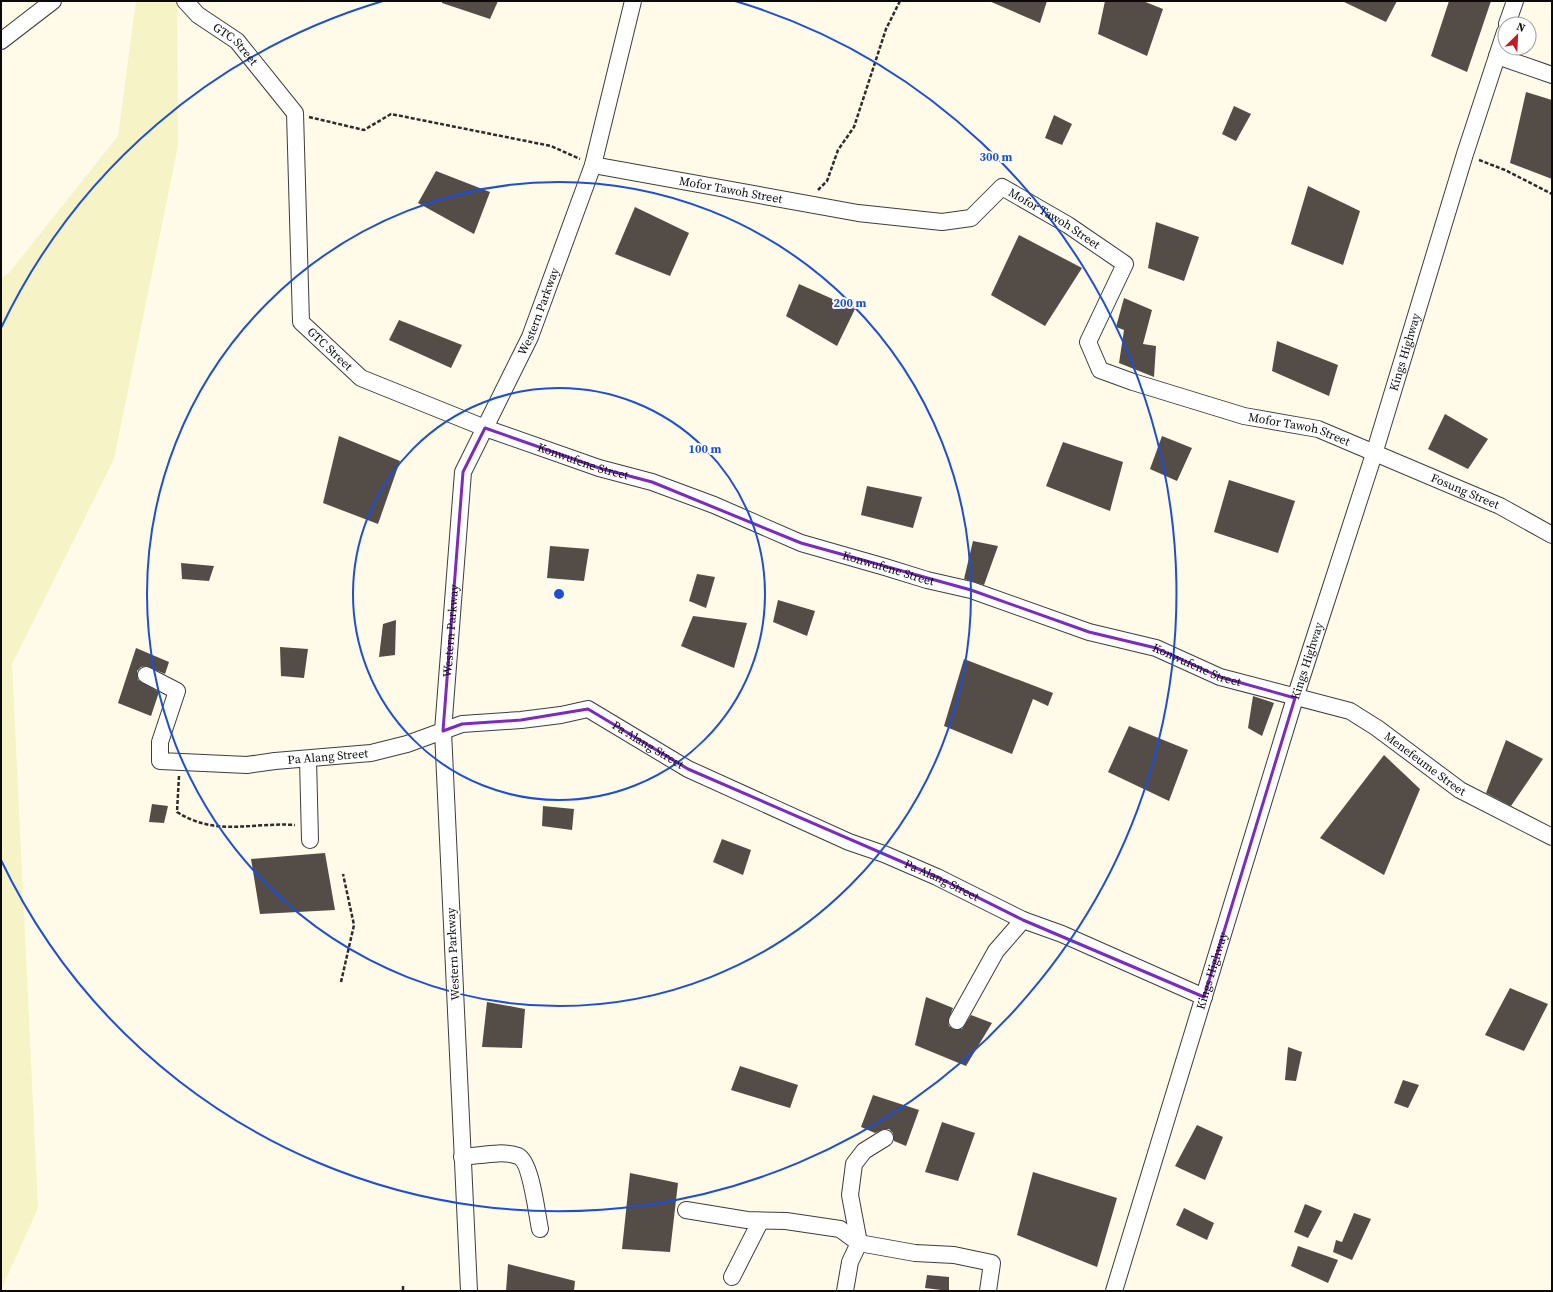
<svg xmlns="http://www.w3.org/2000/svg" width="1553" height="1292" viewBox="0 0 1553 1292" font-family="'Source Serif 4',serif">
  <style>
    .farmland { fill: #f6f3c7 }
    .building { fill: #544c46 }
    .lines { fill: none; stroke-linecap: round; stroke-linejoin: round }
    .minor-casing { stroke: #3d3d3d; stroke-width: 18 }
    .path { stroke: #2c2c2c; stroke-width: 2.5; stroke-dasharray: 4 2; stroke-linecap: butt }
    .minor { stroke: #fff; stroke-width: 16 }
    .marked { fill: none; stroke: #7b2cbf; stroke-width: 3; stroke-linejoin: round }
    .ring { fill: none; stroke: #1d4ed8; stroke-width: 2 }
    .labels { text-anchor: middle; stroke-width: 4; stroke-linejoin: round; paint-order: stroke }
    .street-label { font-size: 12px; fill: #0a0a0a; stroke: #fff }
    .centre { fill: #1d4ed8; stroke: #fff; stroke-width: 2 }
    .ring-label { font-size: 12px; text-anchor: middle; font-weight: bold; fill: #1d4ed8; stroke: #fff; stroke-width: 4; stroke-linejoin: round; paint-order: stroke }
  </style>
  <rect width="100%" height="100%" fill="#fffbe8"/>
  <path class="farmland" d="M 136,1 L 177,1 L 178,146 L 114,459 L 12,664 L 38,1208 L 1,1290 L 1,278 L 9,273 L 118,136 Z"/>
  <g class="building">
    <path d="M 442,1 L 498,1 L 490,19 L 442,3 Z"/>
    <path d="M 989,1 L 1047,1 L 1040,23 Z"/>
    <path d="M 1105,1 L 1143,1 L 1163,9 L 1147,56 L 1098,34 Z"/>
    <path d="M 1342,1 L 1397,1 L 1386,22 Z"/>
    <path d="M 1449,1 L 1491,1 L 1467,72 L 1431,56 Z"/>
    <path d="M 1526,92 L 1552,100 L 1552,179 L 1510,163 Z"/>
    <path d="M 1234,106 L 1251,114 L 1236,141 L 1222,134 Z"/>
    <path d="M 1054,115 L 1072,124 L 1062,145 L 1045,138 Z"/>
    <path d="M 436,171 L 490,192 L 474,234 L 418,203 Z"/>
    <path d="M 1308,186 L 1360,211 L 1343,265 L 1291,244 Z"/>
    <path d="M 635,207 L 689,233 L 670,276 L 615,254 Z"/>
    <path d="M 1156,222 L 1199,237 L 1184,281 L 1148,268 Z"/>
    <path d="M 1019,235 L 1082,268 L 1045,326 L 991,295 Z"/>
    <path d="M 799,284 L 855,309 L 837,346 L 786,316 Z"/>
    <path d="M 1124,298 L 1152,310 L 1143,344 L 1156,346 L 1154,377 L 1119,363 L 1124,330 L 1116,327 Z"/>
    <path d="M 399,320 L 462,345 L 451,368 L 389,340 Z"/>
    <path d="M 1277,341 L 1338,365 L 1329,396 L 1272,371 Z"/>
    <path d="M 1445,414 L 1488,439 L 1468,469 L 1428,449 Z"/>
    <path d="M 339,436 L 400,461 L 378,524 L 323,503 Z"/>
    <path d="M 1162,436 L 1192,448 L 1177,481 L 1150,469 Z"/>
    <path d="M 1063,442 L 1123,462 L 1110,511 L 1046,486 Z"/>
    <path d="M 1229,480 L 1295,501 L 1278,553 L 1214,532 Z"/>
    <path d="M 867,486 L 922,497 L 913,528 L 861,515 Z"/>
    <path d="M 973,541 L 998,546 L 984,585 L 964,579 Z"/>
    <path d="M 550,546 L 589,549 L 584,581 L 547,578 Z"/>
    <path d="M 181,563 L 214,566 L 209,581 L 182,579 Z"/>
    <path d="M 697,574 L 715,577 L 706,608 L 689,601 Z"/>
    <path d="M 778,600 L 815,611 L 807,636 L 773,622 Z"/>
    <path d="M 693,616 L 747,623 L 734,668 L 681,646 Z"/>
    <path d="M 396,620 L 395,655 L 379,657 L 383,624 Z"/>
    <path d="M 280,647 L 308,649 L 304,678 L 281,676 Z"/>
    <path d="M 136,648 L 169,662 L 165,674 L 146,666 L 141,667 L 137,671 L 138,680 L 159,692 L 151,716 L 118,703 Z"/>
    <path d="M 964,659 L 1053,693 L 1048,706 L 1033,699 L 1012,754 L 944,726 Z"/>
    <path d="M 1253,696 L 1274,703 L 1262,736 L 1248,728 Z"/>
    <path d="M 1129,726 L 1188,750 L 1169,801 L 1108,772 Z"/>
    <path d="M 1506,740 L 1543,759 L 1511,806 L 1486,793 Z"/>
    <path d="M 1384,755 L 1420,789 L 1384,875 L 1320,838 Z"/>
    <path d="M 152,804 L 168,806 L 164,823 L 149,822 Z"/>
    <path d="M 543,806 L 574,809 L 572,830 L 542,826 Z"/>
    <path d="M 722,839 L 751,850 L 743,875 L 713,862 Z"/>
    <path d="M 325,853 L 335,910 L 260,914 L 251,859 Z"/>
    <path d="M 1510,988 L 1548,1004 L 1524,1051 L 1485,1035 Z"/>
    <path d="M 926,997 L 953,1008 L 948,1021 L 949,1026 L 953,1029 L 962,1029 L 971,1015 L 992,1023 L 966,1066 L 915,1045 Z"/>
    <path d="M 487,1002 L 525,1009 L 522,1048 L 482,1047 Z"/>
    <path d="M 1288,1047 L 1302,1052 L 1296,1081 L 1285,1080 Z"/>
    <path d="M 740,1066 L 798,1085 L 790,1108 L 731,1090 Z"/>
    <path d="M 1403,1080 L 1419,1085 L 1408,1108 L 1394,1103 Z"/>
    <path d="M 873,1095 L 919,1110 L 906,1146 L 894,1141 L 893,1133 L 889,1129 L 884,1129 L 875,1133 L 861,1127 Z"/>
    <path d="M 942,1122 L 975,1133 L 958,1181 L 925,1172 Z"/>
    <path d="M 1197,1125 L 1223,1137 L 1205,1180 L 1175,1166 Z"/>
    <path d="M 1033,1172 L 1117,1198 L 1097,1267 L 1017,1235 Z"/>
    <path d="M 630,1173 L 678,1183 L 670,1252 L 622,1249 Z"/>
    <path d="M 1305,1204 L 1322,1211 L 1308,1238 L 1294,1232 Z"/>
    <path d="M 1184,1208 L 1214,1223 L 1207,1240 L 1176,1225 Z"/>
    <path d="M 1354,1213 L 1371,1219 L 1352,1260 L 1333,1252 L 1336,1240 L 1342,1242 Z"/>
    <path d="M 1298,1246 L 1338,1260 L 1328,1283 L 1291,1266 Z"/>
    <path d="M 508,1264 L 575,1281 L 574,1291 L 506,1291 Z"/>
    <path d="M 927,1275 L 949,1277 L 949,1291 L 925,1288 Z"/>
  </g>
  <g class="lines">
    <defs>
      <g id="minor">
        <path id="s1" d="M 185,1 L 198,15 L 237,41 L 295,113 L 301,322 L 361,378 L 485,428 L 599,468 L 652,482 L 714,505 L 801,543 L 885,567 L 927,580 L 971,590 L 1089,632 L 1156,648 L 1220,677 L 1350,711 L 1377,728 L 1460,790 L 1552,837"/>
        <path d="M 1507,24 L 1515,1"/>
        <path d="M 1,41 L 53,1"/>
        <path d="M 1497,56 L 1552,75"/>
        <path id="s2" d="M 593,165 L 858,213 L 942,222 L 971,218 L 1002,187 L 1068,225 L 1125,264 L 1088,342 L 1100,370 L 1133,382 L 1244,416 L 1318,429 L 1500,506 L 1552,535"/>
        <path id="s3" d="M 146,675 L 177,691 L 160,742 L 160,761 L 247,765 L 275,761 L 371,753 L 407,744 L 462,724 L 521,720 L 561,715 L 588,709 L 688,769 L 849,842 L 884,854 L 937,877 L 1023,920 L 1062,934 L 1204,997"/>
        <path d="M 308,759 L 310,840"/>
        <path d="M 957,1021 L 996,951 L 1023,920"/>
        <path d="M 462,1157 C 479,1156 502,1150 518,1156 C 531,1161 537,1215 540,1229"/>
        <path d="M 686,1210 L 747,1220 L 786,1221 L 840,1229 L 859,1243 L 915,1253 L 954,1255 L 992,1263 L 988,1291"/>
        <path d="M 732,1277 L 760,1222"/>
        <path id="s4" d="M 469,1291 L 443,731 L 463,472 L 530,337 L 593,165 L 633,1"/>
        <path d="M 845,1291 L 850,1262 L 859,1243 L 850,1195 L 854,1164 L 864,1151 L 885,1138"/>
        <path id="s5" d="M 1114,1291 L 1295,698 L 1374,454 L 1465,154 L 1505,32"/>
      </g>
    </defs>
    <use href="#minor" class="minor-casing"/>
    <g class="path">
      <path d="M 309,117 L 364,130 L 391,114 L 551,146 L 580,159"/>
      <path d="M 1479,160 L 1505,170 L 1552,194"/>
      <path d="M 818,190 L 827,181 L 838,150 L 854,127 L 886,29 L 900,1"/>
      <path d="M 179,776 L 177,812 C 216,837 253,822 295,825"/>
      <path d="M 341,982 L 354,925 L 343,874"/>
      <path d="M 403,1286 L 403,1291"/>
    </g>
    <use href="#minor" class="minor"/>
  </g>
  <path class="marked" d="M 485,428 L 599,468 L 652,482 L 801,543 L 971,590 L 1089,632 L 1156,648 L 1220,677 L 1295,698 L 1204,997 L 1023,920 L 937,877 L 688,769 L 588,709 L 521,720 L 462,724 L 443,731 L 463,472 Z"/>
  <g class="ring">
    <circle cx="559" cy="594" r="206"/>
    <circle cx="559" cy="594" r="412"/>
    <path d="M1 328A618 618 0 0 1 383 1M735 1A618 618 0 1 1 1 860"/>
  </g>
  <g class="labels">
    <g class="street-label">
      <text dy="4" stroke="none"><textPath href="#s1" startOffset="67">GTC Street</textPath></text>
      <text dy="4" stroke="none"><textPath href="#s2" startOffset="140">Mofor Tawoh Street</textPath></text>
      <text dy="4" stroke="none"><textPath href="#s2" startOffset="488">Mofor Tawoh Street</textPath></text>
      <text dy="4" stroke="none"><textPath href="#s4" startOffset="998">Western Parkway</textPath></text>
      <text dy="4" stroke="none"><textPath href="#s1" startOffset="407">GTC Street</textPath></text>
      <text dy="4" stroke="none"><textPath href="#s5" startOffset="983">Kings Highway</textPath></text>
      <text dy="4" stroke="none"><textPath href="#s2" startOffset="897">Mofor Tawoh Street</textPath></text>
      <text dy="4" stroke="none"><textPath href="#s1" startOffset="687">Konwufene Street</textPath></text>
      <text dy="4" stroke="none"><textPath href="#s2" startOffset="1075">Fosung Street</textPath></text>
      <text dy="4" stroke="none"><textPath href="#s1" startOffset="1011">Konwufene Street</textPath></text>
      <text dy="4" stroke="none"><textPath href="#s4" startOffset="661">Western Parkway</textPath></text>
      <text dy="4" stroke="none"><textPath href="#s5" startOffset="659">Kings Highway</textPath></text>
      <text dy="4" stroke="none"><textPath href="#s1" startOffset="1335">Konwufene Street</textPath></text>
      <text dy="4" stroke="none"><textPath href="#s3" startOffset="612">Pa Alang Street</textPath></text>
      <text dy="4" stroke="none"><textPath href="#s3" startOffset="276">Pa Alang Street</textPath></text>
      <text dy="4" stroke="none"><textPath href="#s1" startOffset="1587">Menefeume Street</textPath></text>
      <text dy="4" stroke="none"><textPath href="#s3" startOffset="936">Pa Alang Street</textPath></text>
      <text transform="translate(453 954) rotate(-93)" y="4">Western Parkway</text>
      <text dy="4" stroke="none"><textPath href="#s5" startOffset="335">Kings Highway</textPath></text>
    </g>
  </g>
  <circle cx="559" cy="594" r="6" class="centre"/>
  <g class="ring-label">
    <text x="996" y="161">300 m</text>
    <text x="850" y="307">200 m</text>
    <text x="705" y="453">100 m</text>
  </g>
  <rect width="1553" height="1292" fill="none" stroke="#0a0a0a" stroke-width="4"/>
  <g transform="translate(1517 36) rotate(24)"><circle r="19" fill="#ffffff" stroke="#9d9d9d"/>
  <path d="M0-3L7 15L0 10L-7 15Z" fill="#c11c1f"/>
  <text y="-6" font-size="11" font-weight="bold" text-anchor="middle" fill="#0a0a0a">N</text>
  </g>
</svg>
